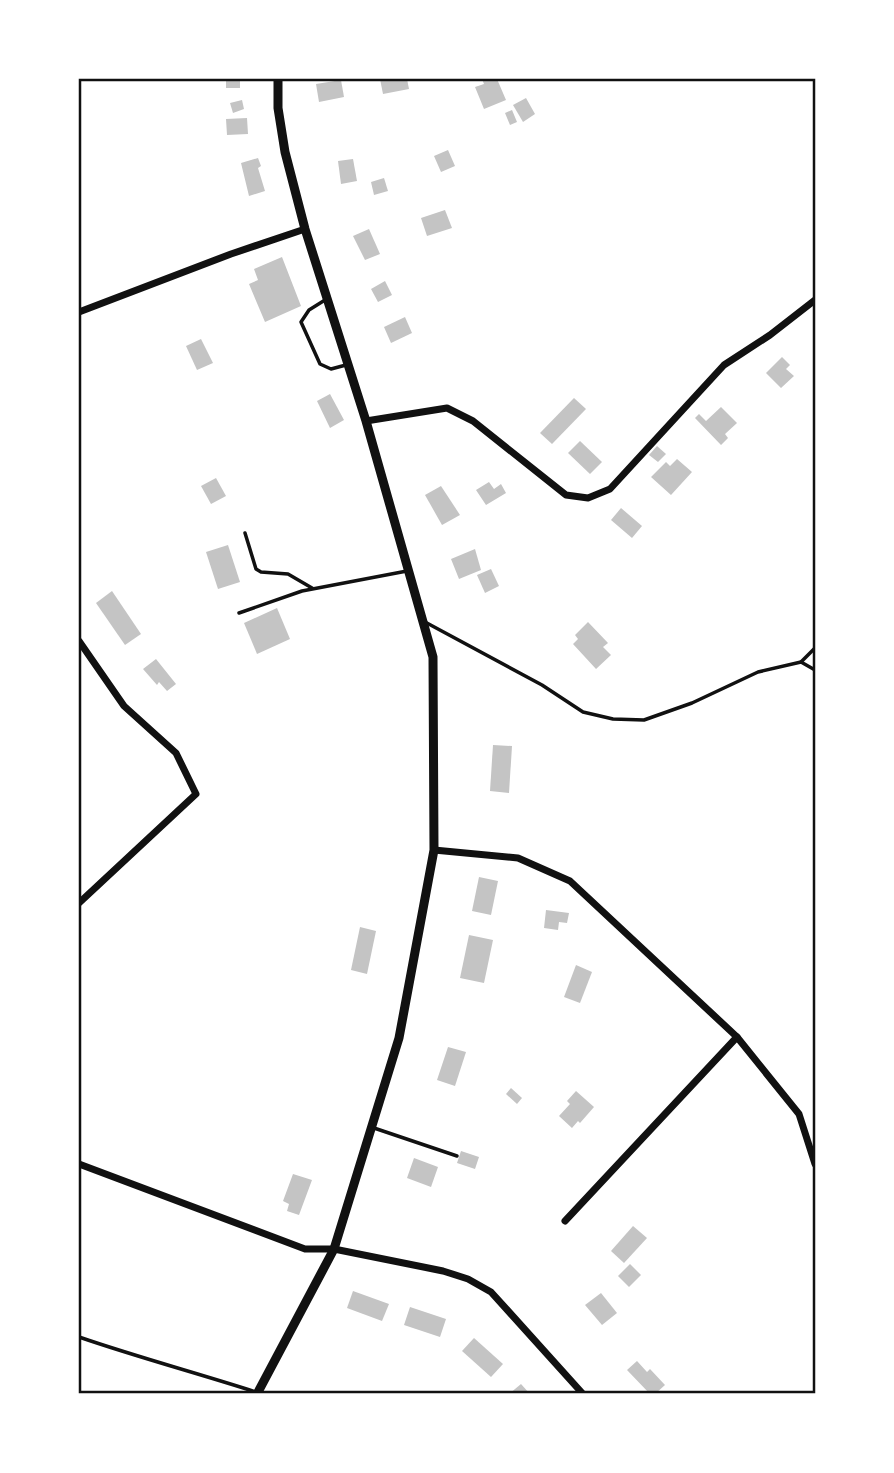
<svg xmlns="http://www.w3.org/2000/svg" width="894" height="1473" viewBox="0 0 894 1473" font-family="Helvetica,sans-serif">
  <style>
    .building { fill: #c4c4c4 }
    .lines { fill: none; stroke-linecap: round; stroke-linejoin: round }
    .service { stroke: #111; stroke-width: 3.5 }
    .minor { stroke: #111; stroke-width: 7 }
    .tertiary { stroke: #111; stroke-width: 9 }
    .neatline { fill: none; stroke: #111; stroke-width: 2.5 }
  </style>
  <rect width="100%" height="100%" fill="#fff"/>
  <g class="building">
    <rect x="226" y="79" width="14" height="9"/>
    <path d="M 380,79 L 407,79 L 409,89 L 383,94 Z"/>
    <path d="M 482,79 L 497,79 L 506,100 L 484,109 L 475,87 L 484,84 Z"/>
    <path d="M 341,80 L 344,97 L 319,102 L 316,84 Z"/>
    <path d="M 526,98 L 535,114 L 523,122 L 513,105 Z"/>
    <path d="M 242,100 L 244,109 L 233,113 L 230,103 Z"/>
    <path d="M 512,110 L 517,122 L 510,125 L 505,113 Z"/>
    <path d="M 247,118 L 248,134 L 227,135 L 226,119 Z"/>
    <path d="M 448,150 L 455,166 L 441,172 L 434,156 Z"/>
    <path d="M 258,158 L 261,166 L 258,168 L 265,191 L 249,196 L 241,163 Z"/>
    <path d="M 353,159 L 357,181 L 341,184 L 338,161 Z"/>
    <path d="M 384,178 L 388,191 L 374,195 L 371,182 Z"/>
    <path d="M 445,210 L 452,228 L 427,236 L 421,218 Z"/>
    <path d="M 369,229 L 380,254 L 365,260 L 353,236 Z"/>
    <path d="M 282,257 L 301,306 L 265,322 L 249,284 L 258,280 L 254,269 Z"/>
    <path d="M 385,281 L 392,295 L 378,302 L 371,289 Z"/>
    <path d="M 405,317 L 412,333 L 391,343 L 384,327 Z"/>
    <path d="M 201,339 L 213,363 L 197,370 L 186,346 Z"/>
    <path d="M 782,357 L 790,365 L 786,369 L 794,376 L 781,388 L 766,373 Z"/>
    <path d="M 330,394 L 344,420 L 330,428 L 317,401 Z"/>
    <path d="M 574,398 L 586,409 L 552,444 L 540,433 Z"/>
    <path d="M 721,407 L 737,423 L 725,434 L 728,438 L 721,445 L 695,418 L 699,414 L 706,421 Z"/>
    <path d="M 580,441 L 602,462 L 590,474 L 568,453 Z"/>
    <path d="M 657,446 L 666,454 L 658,462 L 649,455 Z"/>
    <path d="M 677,459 L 692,472 L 671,495 L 651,477 L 666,462 L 670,466 Z"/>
    <path d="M 216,478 L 226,496 L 211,504 L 201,486 Z"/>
    <path d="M 489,482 L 494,489 L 501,484 L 506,493 L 486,505 L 476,490 Z"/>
    <path d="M 441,486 L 460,515 L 442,525 L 425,495 Z"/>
    <path d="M 621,508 L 642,526 L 632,538 L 611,520 Z"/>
    <path d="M 228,545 L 240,582 L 218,589 L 206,552 Z"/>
    <path d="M 475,549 L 481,570 L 459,579 L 451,559 Z"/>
    <path d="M 491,569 L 499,586 L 485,593 L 477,575 Z"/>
    <path d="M 112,591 L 141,634 L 125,645 L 96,603 Z"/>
    <path d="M 277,608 L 290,639 L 257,654 L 244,623 Z"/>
    <path d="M 588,622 L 608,643 L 603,647 L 611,655 L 596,669 L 573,644 L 578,639 L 575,635 Z"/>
    <path d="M 156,659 L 176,684 L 167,691 L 159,682 L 157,685 L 143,669 Z"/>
    <path d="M 493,745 L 512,746 L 509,793 L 490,791 Z"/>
    <path d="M 479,877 L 498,881 L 491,915 L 472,911 Z"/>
    <path d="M 546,910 L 569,913 L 567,923 L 559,922 L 558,930 L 544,928 Z"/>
    <path d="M 360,927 L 376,931 L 367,974 L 351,970 Z"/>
    <path d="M 469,935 L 493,940 L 484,983 L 460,978 Z"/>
    <path d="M 576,965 L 592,972 L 580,1003 L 564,997 Z"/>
    <path d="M 448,1047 L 466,1052 L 455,1086 L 437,1080 Z"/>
    <path d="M 511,1088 L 522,1098 L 517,1104 L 506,1094 Z"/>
    <path d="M 576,1091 L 594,1107 L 580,1123 L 578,1121 L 572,1128 L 559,1116 L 570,1104 L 567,1101 Z"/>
    <path d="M 461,1151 L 479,1157 L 475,1169 L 457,1163 Z"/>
    <path d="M 414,1158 L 438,1167 L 431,1187 L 407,1178 Z"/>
    <path d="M 293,1174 L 312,1180 L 299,1215 L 287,1211 L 289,1204 L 283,1201 Z"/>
    <path d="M 633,1226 L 647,1238 L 624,1263 L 611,1251 Z"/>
    <path d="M 630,1264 L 641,1275 L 629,1287 L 618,1276 Z"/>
    <path d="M 353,1291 L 389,1304 L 382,1321 L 347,1308 Z"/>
    <path d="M 601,1293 L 617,1313 L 602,1325 L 585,1305 Z"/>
    <path d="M 410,1307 L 446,1319 L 440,1337 L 404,1325 Z"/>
    <path d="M 474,1338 L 503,1364 L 491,1377 L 462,1351 Z"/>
    <path d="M 637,1361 L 647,1372 L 650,1369 L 665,1385 L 655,1394 L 650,1394 L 627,1370 Z"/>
    <path d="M 521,1384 L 530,1394 L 509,1394 Z"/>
  </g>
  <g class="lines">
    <g class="service">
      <path d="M 325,300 L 309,310 L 301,322 L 320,364 L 331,369 L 346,365"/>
      <path d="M 245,533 L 256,569 L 261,572 L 288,574 L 312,588"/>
      <path d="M 239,613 L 302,591 L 407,571"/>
      <path d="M 425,622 L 542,685 L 583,712 L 613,719 L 644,720 L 692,703 L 758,672 L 801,662 L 815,670"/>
      <path d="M 801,662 L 815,648"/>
      <path d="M 374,1128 L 457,1156"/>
      <path d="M 79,1337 C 137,1357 197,1373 256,1392"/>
    </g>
    <g class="minor">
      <path d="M 79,312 L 231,254 L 305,229"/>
      <path d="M 366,421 L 447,408 L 473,421 L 566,495 L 588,498 L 610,489 L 724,365 L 770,335 L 815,300"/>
      <path d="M 79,641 L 124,706 L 176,753 L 196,794 L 79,903"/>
      <path d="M 434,850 L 518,858 L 570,881 L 737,1037 L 799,1114 L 815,1164"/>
      <path d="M 79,1164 L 305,1249 L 334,1249 L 443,1271 L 468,1279 L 491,1292 L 583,1394"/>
      <path d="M 565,1221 L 737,1037"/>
    </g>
    <path class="tertiary" d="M 257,1394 L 334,1249 L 399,1038 L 434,850 L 433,657 L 366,421 L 305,229 L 285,152 L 278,108 L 278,79"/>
  </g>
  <rect width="894" height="1473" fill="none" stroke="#ffffff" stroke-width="161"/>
  <rect x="80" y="80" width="734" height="1312" class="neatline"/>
</svg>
